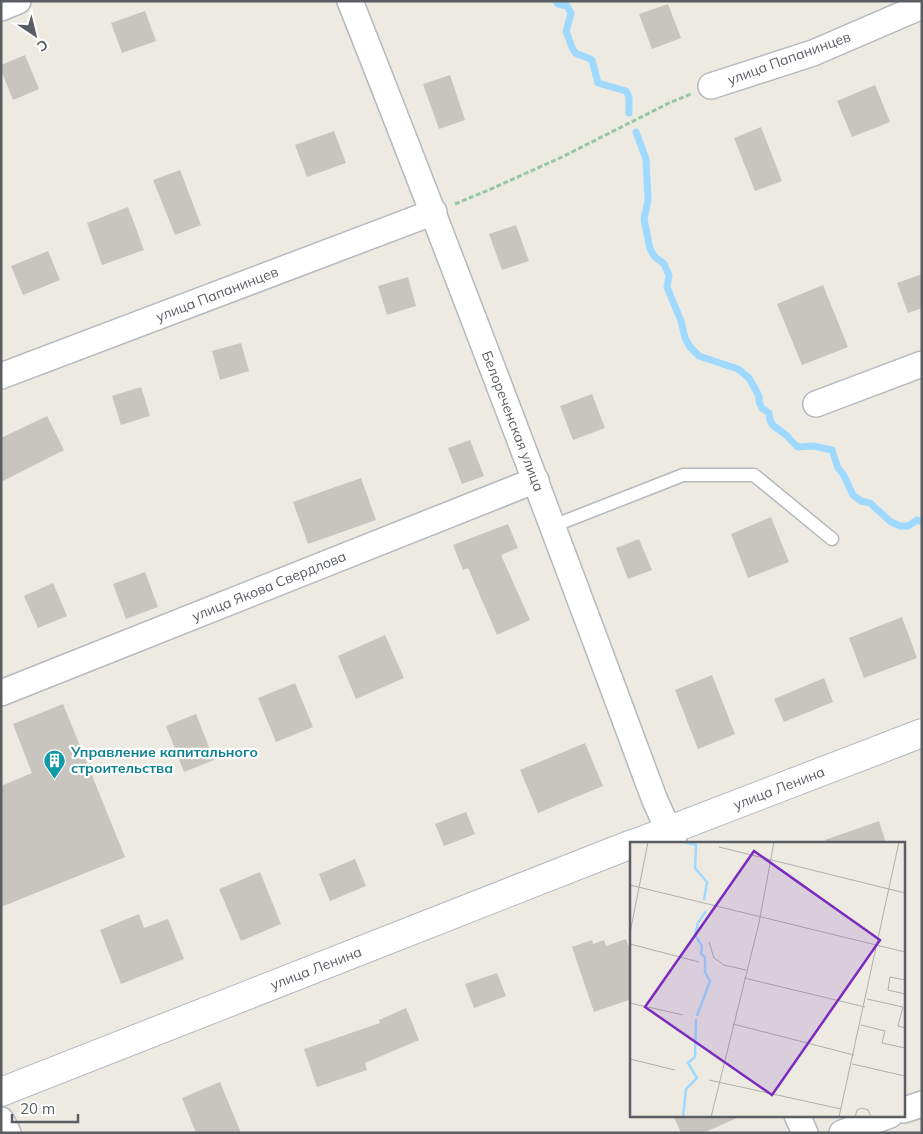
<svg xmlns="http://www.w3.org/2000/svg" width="923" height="1134" viewBox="0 0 923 1134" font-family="Mulish,sans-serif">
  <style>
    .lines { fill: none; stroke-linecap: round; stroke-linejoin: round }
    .stream { stroke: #a0d9ff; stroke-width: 7 }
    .building { fill: #c8c5bf }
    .service-casing { stroke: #b5b8bd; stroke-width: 15 }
    .minor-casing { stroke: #b5b8bd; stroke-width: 28 }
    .secondary-casing { stroke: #b5b9bf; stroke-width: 30 }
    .path { stroke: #97c7a3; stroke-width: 3; stroke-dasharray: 5 2.5; stroke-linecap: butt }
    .service { stroke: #fff; stroke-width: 12 }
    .minor { stroke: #fff; stroke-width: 25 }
    .secondary { stroke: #fff; stroke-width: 28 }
    .labels { text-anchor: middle; stroke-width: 4.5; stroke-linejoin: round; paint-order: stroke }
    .street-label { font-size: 14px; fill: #5a5e63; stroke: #fff }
    .culture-label { font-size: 14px; font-weight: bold; fill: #0d838f; stroke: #fff; text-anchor: start }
    .inset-river { fill: none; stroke: #a0d9ff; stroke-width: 2.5 }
    .inset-road { fill: none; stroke: #aeaeab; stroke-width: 1 }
    .view { fill: #7b2cbf; fill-opacity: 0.15; stroke: #7b2cbf; stroke-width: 2.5 }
    .inset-edge { fill: none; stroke: #5a5e63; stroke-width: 2.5 }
  </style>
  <rect width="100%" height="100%" fill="#edeae2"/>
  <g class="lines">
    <g class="stream">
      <path d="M 556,1 L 558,4 L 567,6 L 571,13 L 566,32 C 570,38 571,51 577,54 C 582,56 587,57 592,60 L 598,83 L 626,91 L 629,97 L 629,113"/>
      <path d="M 636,132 L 646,159 L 648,200 L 644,219 L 650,249 L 655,257 L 664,264 L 669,275 L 667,287 L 681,321 L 685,338 L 690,347 L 699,356 L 738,369 L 749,378 L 759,396 L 759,402 L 762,408 L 769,413 C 770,428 776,426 786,435 C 790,439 793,443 798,447 L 813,446 L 832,450 L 838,468 L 843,474 L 853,495 L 861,501 L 870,503 L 891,522 L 900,526 L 908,526 L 917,520 L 922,522"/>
    </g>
  </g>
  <g class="building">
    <path d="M 668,4 L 681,38 L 652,49 L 639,14 Z"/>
    <path d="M 145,11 L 156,41 L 122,53 L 111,23 Z"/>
    <path d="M 25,55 L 39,89 L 13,100 L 1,70 L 1,65 Z"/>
    <path d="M 450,75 L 465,120 L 439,129 L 423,84 Z"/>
    <path d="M 875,85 L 890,122 L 852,137 L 837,101 Z"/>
    <path d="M 761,127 L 782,181 L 755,191 L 734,138 Z"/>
    <path d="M 334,131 L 346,163 L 307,177 L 295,145 Z"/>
    <path d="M 180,170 L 201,225 L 175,235 L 153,180 Z"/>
    <path d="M 128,207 L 144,250 L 102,265 L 87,223 Z"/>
    <path d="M 516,225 L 529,261 L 502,270 L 489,234 Z"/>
    <path d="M 48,251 L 60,280 L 23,295 L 11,266 Z"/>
    <path d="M 922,274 L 922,308 L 908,313 L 897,283 Z"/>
    <path d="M 408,277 L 416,306 L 387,315 L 378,286 Z"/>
    <path d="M 823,285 L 848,347 L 802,365 L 777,304 Z"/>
    <path d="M 241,343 L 249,371 L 220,380 L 212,351 Z"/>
    <path d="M 141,387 L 150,416 L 121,425 L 112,396 Z"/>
    <path d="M 592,394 L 605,428 L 573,440 L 560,406 Z"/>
    <path d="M 47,416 L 64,450 L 1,482 L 1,438 Z"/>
    <path d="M 470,440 L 484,476 L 462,484 L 448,448 Z"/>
    <path d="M 361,478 L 376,520 L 308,544 L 293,502 Z"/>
    <path d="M 771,517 L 789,562 L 748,578 L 731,534 Z"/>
    <path d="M 508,524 L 518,548 L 501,555 L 530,620 L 497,635 L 468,568 L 463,570 L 453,545 Z"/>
    <path d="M 639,539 L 652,570 L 628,579 L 616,548 Z"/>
    <path d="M 145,572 L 158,607 L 126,619 L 113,584 Z"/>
    <path d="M 53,583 L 67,616 L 38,628 L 24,596 Z"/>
    <path d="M 902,617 L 917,658 L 864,678 L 849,638 Z"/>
    <path d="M 385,635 L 404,678 L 356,699 L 338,656 Z"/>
    <path d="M 712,675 L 735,734 L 698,749 L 675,690 Z"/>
    <path d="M 824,678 L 833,702 L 784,722 L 774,699 Z"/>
    <path d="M 295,683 L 313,727 L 276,742 L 258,698 Z"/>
    <path d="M 63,704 L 125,857 L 1,907 L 1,786 L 32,773 L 13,724 Z"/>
    <path d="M 196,714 L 214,760 L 184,772 L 166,726 Z"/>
    <path d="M 585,743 L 603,786 L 538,813 L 520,770 Z"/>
    <path d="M 466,812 L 475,834 L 444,846 L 435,824 Z"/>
    <path d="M 879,821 L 886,843 L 825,843 L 825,840 Z"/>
    <path d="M 355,859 L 366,886 L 330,901 L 319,874 Z"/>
    <path d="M 260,872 L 281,924 L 241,941 L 219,889 Z"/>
    <path d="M 139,914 L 144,928 L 168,919 L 184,959 L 121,984 L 100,930 Z"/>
    <path d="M 626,939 L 632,956 L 632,999 L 594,1012 L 572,947 L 592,940 L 593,944 L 604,940 L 606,946 Z"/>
    <path d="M 497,973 L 506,996 L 474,1008 L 465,984 Z"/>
    <path d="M 406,1008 L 419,1040 L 365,1063 L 367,1070 L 317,1087 L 304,1049 L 380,1023 L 379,1020 Z"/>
    <path d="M 220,1082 L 241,1133 L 196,1133 L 182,1098 Z"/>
    <path d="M 673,1115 L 744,1115 L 703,1133 L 681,1133 Z"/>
  </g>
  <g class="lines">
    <defs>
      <path id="service" d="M 553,526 L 683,475 L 754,475 L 832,539"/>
      <g id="minor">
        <path d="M 350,1 C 455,266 555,531 654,798 L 674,843"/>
        <path d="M 1,8 L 18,1"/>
        <path d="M 711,86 L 813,53 L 922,6"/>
        <path d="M 1,376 L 434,212"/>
        <path d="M 816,404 L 922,364"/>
        <path d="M 1,693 L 536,480"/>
        <path d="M 904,1110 L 922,1104"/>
        <path d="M 797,1115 L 805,1133"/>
        <path d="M 1,1120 L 8,1133"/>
        <path d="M 842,1133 L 890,1115"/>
      </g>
      <g id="secondary">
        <path d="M 636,843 L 922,733"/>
        <path d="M 1,1092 L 632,844"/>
      </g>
    </defs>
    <use href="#service" class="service-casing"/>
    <use href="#minor" class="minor-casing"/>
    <use href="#secondary" class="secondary-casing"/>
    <path class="path" d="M 455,204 L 491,189 L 562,157 L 669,103 L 691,94"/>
    <use href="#service" class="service"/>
    <use href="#minor" class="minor"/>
    <use href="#secondary" class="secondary"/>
  </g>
  <defs>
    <symbol id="building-pin" viewBox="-11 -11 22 30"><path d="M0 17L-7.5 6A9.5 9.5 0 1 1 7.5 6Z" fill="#0f9aa8" stroke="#fff"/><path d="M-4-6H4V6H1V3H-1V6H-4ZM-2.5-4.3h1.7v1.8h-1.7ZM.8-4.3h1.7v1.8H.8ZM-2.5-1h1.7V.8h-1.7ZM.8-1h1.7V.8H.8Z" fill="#fff"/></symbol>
  </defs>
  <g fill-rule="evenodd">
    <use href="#building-pin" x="42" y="748" width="25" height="34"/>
  </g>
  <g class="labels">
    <g class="street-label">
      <text transform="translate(789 58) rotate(-20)" y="5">улица Папанинцев</text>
      <text transform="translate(217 294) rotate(-21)" y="5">улица Папанинцев</text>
      <text transform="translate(513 421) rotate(69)" y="5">Белореченская улица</text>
      <text transform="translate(269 586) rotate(-22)" y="5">улица Якова Свердлова</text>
      <text transform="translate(779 788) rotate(-21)" y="5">улица Ленина</text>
      <text transform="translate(316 968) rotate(-21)" y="5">улица Ленина</text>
    </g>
    <g class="culture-label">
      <text x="71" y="757">Управление капитального<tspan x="71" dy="16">строительства</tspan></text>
    </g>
  </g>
  <g transform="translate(630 842)">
    <rect width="275" height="275" fill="#edeae2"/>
    <path class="inset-river" d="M 54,0 L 66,3 L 65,26 L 77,40 L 74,58M 67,174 L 80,139 L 75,130 L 75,115 L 71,112 L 72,104 L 65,93 L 68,81 L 76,69M 53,275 L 56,247 L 67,236 L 58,221 L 65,215 L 66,177"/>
    <path class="inset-road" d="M 89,5 L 275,51M 0,43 L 275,110M 0,91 L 18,0M 79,100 L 84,116 L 94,123 L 116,128M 0,102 L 69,120M 114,136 L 235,165M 275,138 L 260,135 L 258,148 L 275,152M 237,157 L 273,165 L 268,184 L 275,186M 0,161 L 53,173M 103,182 L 224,213M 231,183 L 255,189 L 252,201 L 275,206M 0,217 L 45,228M 222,222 L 275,234M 79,238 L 211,267M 81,275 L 129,81 L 144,0M 209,275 L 269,0M 225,275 L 227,268 L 232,266 L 238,268 L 241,275"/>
    <path class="view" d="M 124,9 L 250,98 L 142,253 L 15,165 Z"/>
    <rect width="275" height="275" class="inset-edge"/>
  </g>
  <rect width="923" height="1134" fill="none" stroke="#5a5e63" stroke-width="5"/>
  <g transform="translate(35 35) rotate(145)" stroke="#ffffff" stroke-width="4" paint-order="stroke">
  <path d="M0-4L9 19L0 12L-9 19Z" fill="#5a5e63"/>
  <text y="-8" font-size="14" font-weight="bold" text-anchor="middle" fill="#5a5e63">С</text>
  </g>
  <path d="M12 1114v8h66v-8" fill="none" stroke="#5a5e63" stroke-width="2.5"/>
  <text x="20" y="1114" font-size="15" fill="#5a5e63" stroke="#ffffff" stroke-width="4" paint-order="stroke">20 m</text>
</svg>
